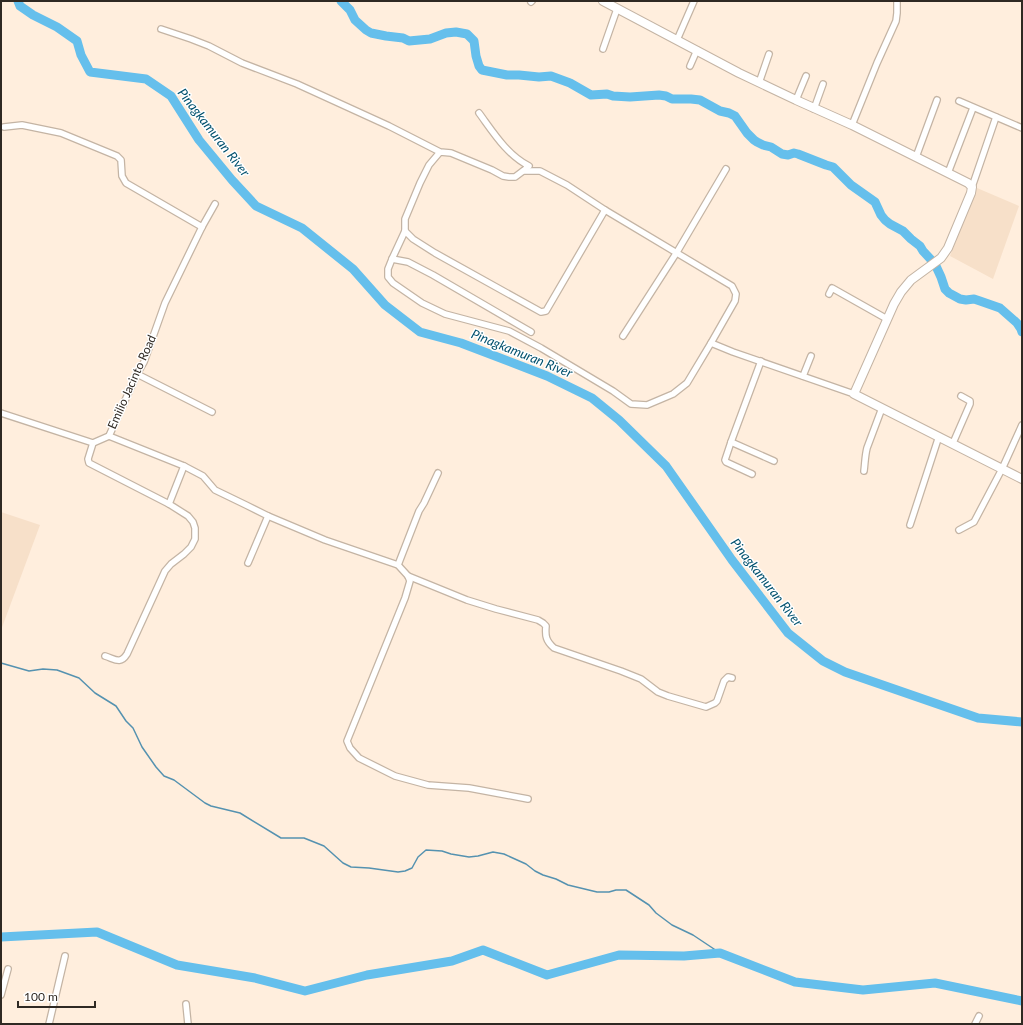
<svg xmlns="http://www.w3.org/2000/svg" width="1023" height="1025" viewBox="0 0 1023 1025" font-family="Lato,sans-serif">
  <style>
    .built { fill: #f7e0c9 }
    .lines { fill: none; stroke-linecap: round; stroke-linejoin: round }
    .stream { stroke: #5592b0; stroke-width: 1.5 }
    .river { stroke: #65bfec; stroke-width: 9 }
    .street-casing { stroke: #c4b4a4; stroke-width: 8 }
    .secondary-casing { stroke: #c4b4a4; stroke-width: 10 }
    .street { stroke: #fff; stroke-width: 5.5 }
    .secondary { stroke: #fff; stroke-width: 8 }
    .labels { text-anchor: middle; stroke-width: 3; stroke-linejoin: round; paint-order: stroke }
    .street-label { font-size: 12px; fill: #2f2923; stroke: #fff }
    .water-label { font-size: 13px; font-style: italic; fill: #02516e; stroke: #fff }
  </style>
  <rect width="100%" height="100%" fill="#fed"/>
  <g class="built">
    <path d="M 977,188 L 1019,206 L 993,279 L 950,256 Z"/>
    <path d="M 1,512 L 40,525 L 1,630 Z"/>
  </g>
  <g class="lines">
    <path class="stream" d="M 1,663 L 29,671 L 43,669 L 57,670 L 79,678 L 95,693 L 116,706 L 126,721 L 133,728 L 142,747 L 156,767 L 164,776 L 174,780 L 205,803 L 211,806 L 240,813 L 281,838 L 304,838 L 324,846 L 343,863 L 351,867 L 369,868 L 398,872 L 405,871 L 412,868 L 418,857 L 426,850 L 442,851 L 451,854 L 469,857 L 478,856 L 493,852 L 504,854 L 526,864 L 535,871 L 543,875 L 556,879 L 568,885 L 597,892 L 609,892 L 616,890 L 626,890 L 649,905 L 656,913 L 672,925 L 693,935 L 720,953"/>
    <g class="river">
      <path d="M 18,1 L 20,6 L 33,15 L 57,27 L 77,41 L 81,55 L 90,72 L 146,79 L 171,96 L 199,140 L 232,180 L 256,206 L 302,228 L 353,269 L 385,305 L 420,332 L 461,343 L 547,376 L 592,398 L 619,420 L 666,466 L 732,560 L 788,633 L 823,661 L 845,672 L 978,718 L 1022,722"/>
      <path d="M 341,1 L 350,10 L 355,20 L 366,30 L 371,33 L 386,36 L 403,38 L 409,41 L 430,39 L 446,33 L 456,32 L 467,34 L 474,41 L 476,56 L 479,66 L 482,70 L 507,75 L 519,75 L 539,77 L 551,76 L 570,83 L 591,95 L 607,94 L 613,96 L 630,97 L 659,95 L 666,96 L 672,99 L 691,99 L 700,100 L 720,111 L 729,113 L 735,116 L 747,133 L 754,140 L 757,142 L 763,145 L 771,147 L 782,154 L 788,155 L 794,153 L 798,154 L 826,165 L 833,167 L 851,185 L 875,202 L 881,215 L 885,220 L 890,224 L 903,231 L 911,239 L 920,246 L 923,251 L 935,264 L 941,277 L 945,289 L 949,293 L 960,299 L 966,300 L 974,299 L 980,301 L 1000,308 L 1017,323 L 1021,329 L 1022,332"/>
      <path d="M 1,937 L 97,932 L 177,965 L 255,978 L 305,991 L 367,975 L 452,961 L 483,950 L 547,975 L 619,955 L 684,956 L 720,953 L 795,982 L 863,990 L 935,983 L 1022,1001"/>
    </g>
    <defs>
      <g id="street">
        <path d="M 531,2 L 532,1"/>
        <path d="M 161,29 L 191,39 L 209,46 L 242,63 L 297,84 L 389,126 L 440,152 L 451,153 L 492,170 L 503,176 L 509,177 L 515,177 L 523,171 L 540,171 L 567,185 L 605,210 L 732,286 L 736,294 L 735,301 L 711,343 L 687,383 L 673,394 L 647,405 L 631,404 L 613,391 L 541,348 L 509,331 L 445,314 L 422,303 L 393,283 L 388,277 L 388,269 L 392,259 L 405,231 L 405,219 L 420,183 L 429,165 L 440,152"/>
        <path d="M 677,40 L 694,1"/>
        <path d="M 603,49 L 617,9"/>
        <path d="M 690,66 L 697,50"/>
        <path d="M 759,83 L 769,54"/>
        <path d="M 796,100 L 806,76"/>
        <path d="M 959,101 L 1022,128"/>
        <path d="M 814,109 L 823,84"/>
        <path d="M 479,113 C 493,132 507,155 529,166 L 523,171"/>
        <path d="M 852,125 L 877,63 L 896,21 L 897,13 L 897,1"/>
        <path d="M 4,127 L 22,125 L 61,133 L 117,156 L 121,160 L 122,176 L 126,183 L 202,227"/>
        <path d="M 916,157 L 937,100"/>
        <path d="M 948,173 L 973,108"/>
        <path d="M 972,187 L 996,117"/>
        <path d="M 405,231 L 413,239 L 435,253 L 541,312 L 546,311 L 605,210"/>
        <path d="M 392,259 L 408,262 L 433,275 L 531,332"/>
        <path d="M 829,294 L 832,288 L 887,319"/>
        <path d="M 623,336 L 677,252 L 726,169"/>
        <path d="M 711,343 L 733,352 L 854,394"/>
        <path d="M 137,374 L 212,412"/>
        <path d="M 803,376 L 811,356"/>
        <path d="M 1,413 L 93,443 L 109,436 L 137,374 L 144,362 L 165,303 L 202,227 L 215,204"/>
        <path d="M 109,436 L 184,466 L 203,476 L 215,490 L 246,505 L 268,516 L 325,540 L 398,565 L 408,576 L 410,581 L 405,598 L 347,741 L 350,748 L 359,758 L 395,776 L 428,785 L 469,788 L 528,799"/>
        <path d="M 731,442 L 774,461"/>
        <path d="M 93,443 L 88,459 L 89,463 L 169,504 L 188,516 L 193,522 L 195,528 L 195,539 L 191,547 L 184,554 L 171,564 L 165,571 L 127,654 C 120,665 115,659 105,656"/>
        <path d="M 953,443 L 970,404 L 970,401 L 961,396"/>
        <path d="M 864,471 C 865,463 865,456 867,448 L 882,408"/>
        <path d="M 752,474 L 726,462 L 725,460 L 731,442 L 761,361"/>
        <path d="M 169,504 L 184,466"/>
        <path d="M 910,525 L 939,436"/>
        <path d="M 959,530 L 974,522 L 1002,469 L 1022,425"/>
        <path d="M 248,563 L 268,516"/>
        <path d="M 398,565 L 419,511 L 424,503 L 438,473"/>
        <path d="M 408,576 L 467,600 L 496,609 L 538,620 L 543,623 L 546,626 C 545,636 546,641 554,648 L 621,671 L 641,679 L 658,692 L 668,696 L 706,707 L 715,703 L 717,701 L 724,681 L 728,677 L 732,678"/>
        <path d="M 1,995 L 8,969"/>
        <path d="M 186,1004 L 188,1024"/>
        <path d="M 49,1024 L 65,956"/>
        <path d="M 975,1024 L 979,1016"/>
      </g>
      <path id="secondary" d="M 603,1 L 739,73 L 796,100 L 852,125 L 968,183 L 972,187 L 971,193 L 948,248 L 941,258 L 911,280 L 901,292 L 894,304 L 854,394 L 1022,479"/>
    </defs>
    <use href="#street" class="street-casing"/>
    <use href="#secondary" class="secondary-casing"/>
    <use href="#street" class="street"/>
    <use href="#secondary" class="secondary"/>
  </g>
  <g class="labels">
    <g class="street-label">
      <text transform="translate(132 382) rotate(-66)" y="4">Emilio Jacinto Road</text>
    </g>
    <g class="water-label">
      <text transform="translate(214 132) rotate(52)" y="5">Pinagkamuran River</text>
      <text transform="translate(522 353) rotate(22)" y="5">Pinagkamuran River</text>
      <text transform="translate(767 582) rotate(52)" y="5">Pinagkamuran River</text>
    </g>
  </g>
  <rect width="1023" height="1025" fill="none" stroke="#2f2923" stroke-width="4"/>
  <path d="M18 1001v6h77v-6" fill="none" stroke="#2f2923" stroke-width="2"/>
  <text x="24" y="1001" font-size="12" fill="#2f2923" stroke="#ffffff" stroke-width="3" paint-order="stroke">100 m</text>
</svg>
